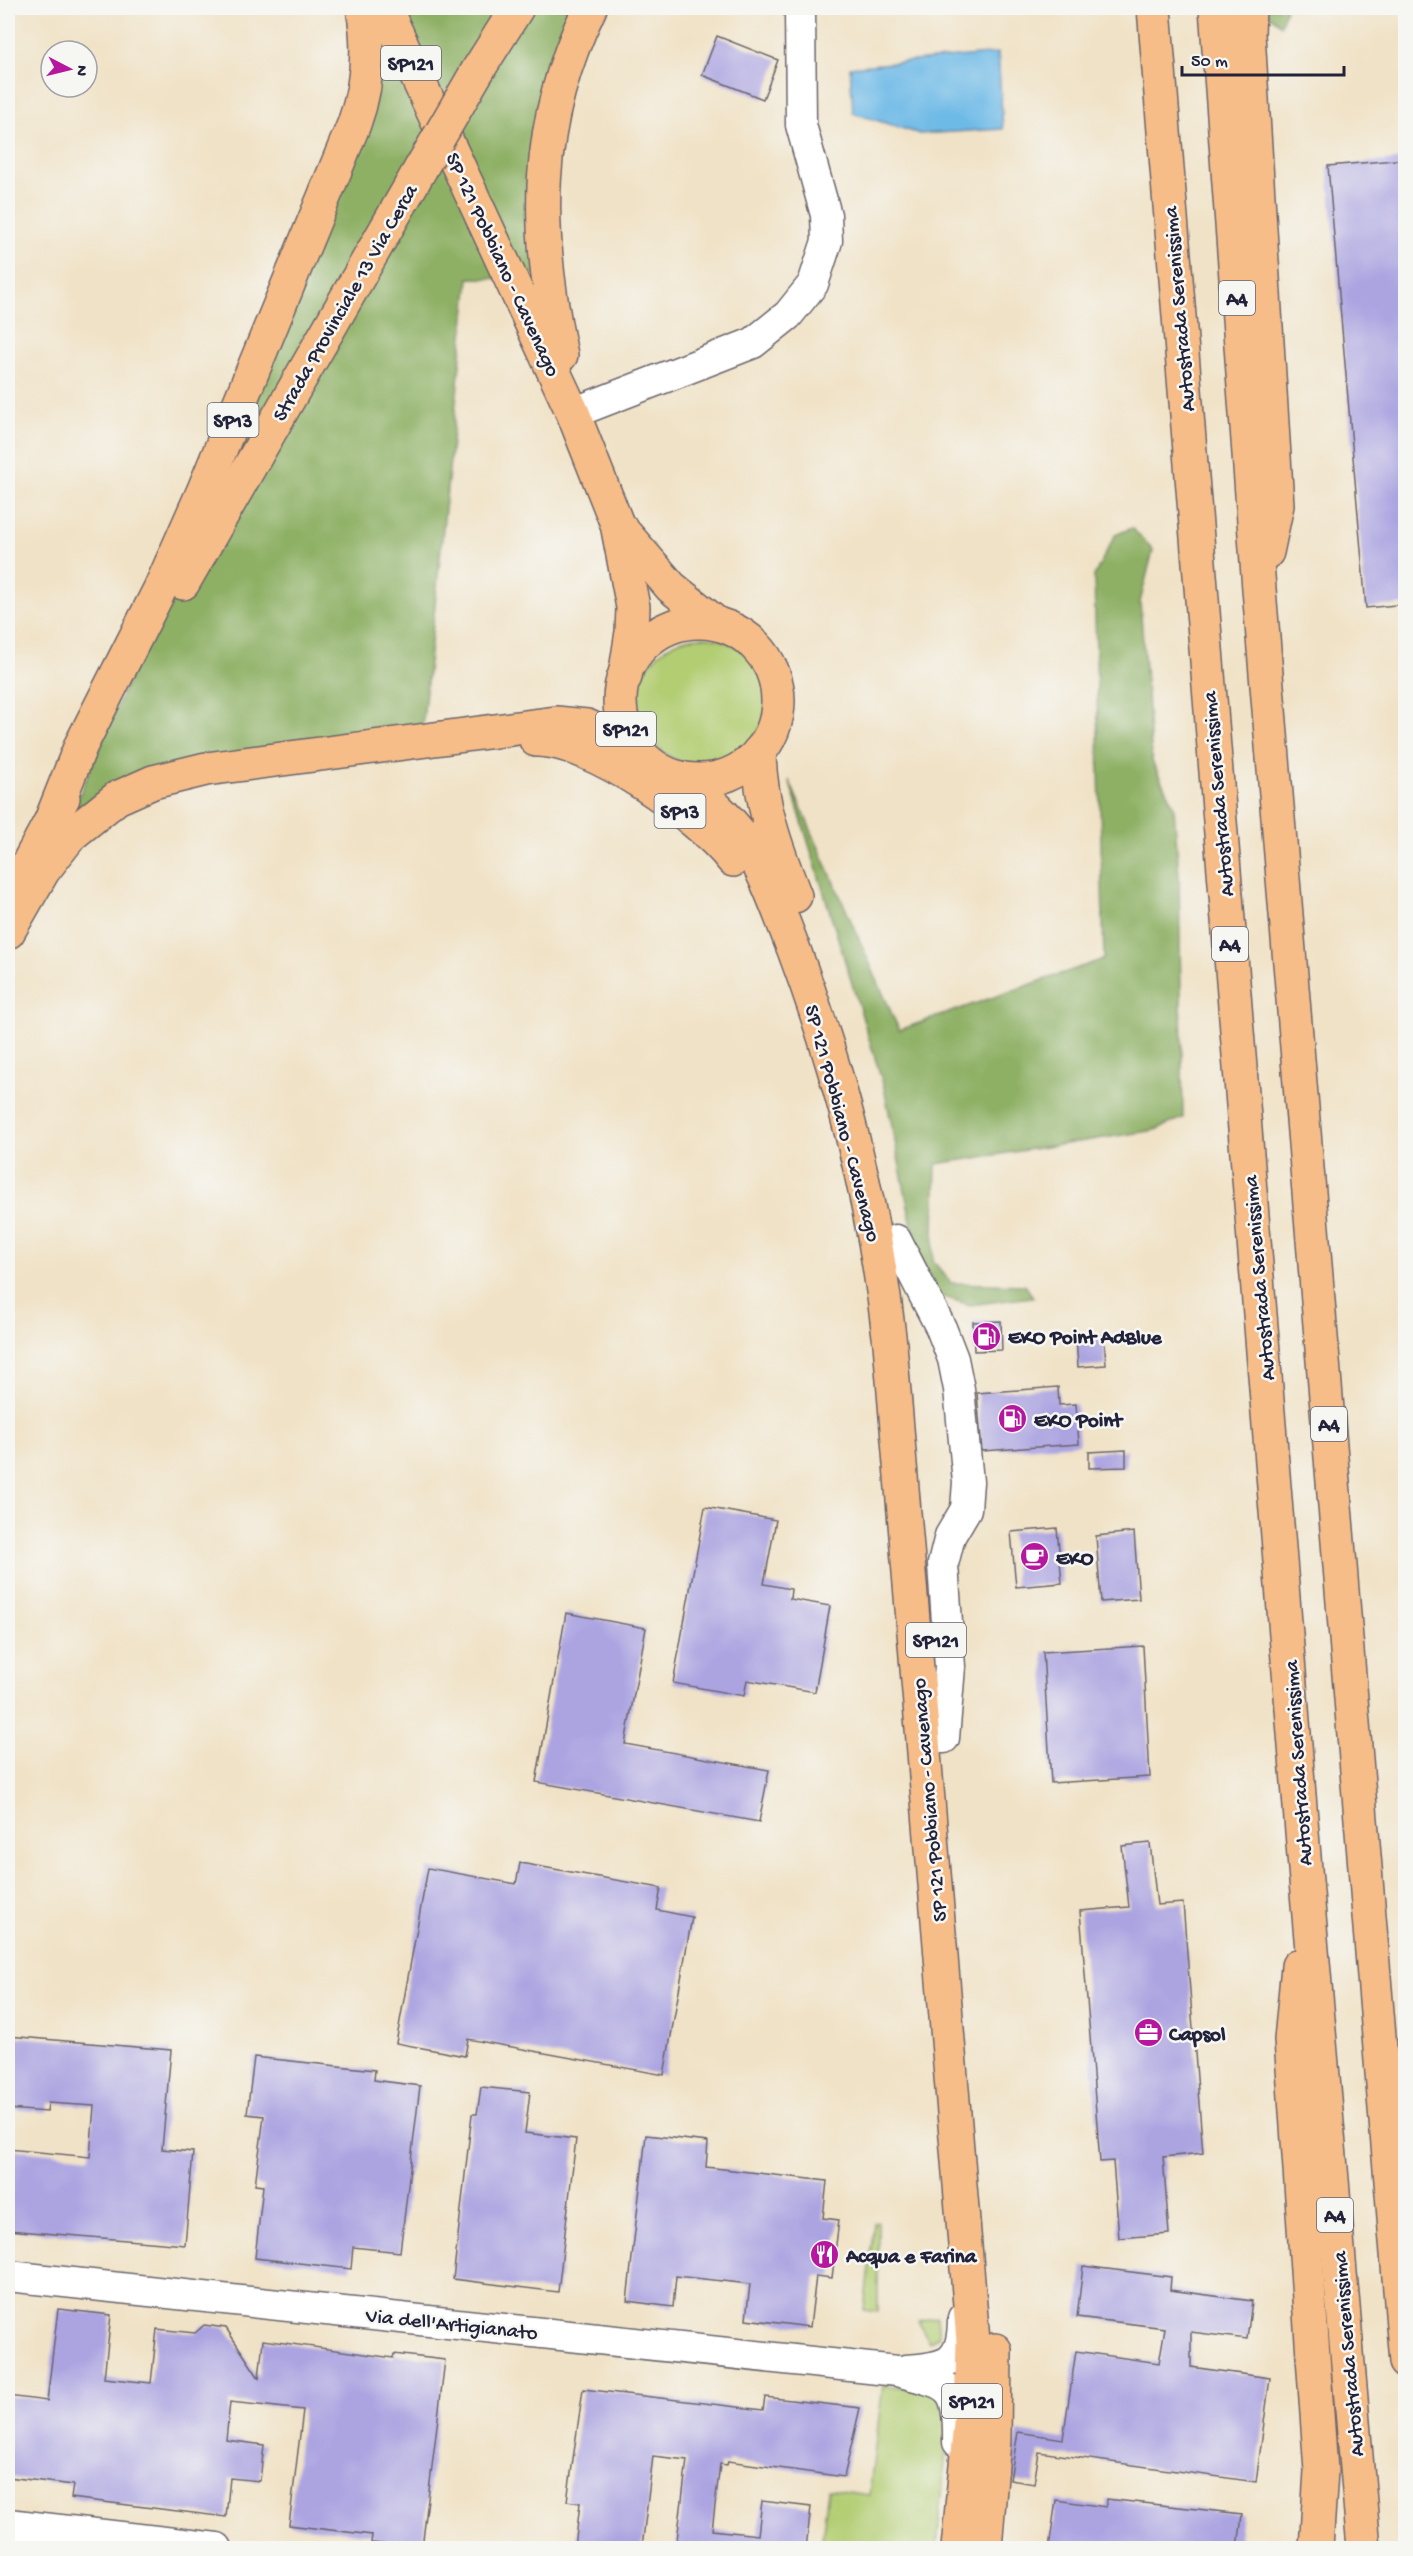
<svg xmlns="http://www.w3.org/2000/svg" width="1413" height="2556" viewBox="0 0 1413 2556" font-family="'Gochi Hand',sans-serif">
  <style>
    .green { fill: #b3cd73; stroke: #6a7857; stroke-width: 1.5 }
    .forest { fill: #8eb065; stroke: #586950; stroke-width: 1.5 }
    .water { fill: #6ebae7; stroke: #486e91; stroke-width: 1.5 }
    .building { fill: #aca4e1 }
    .lines { fill: none; stroke-linecap: round; stroke-linejoin: round }
    .minor-casing { stroke: #6a656c; stroke-width: 33 }
    .major-casing { stroke: #6a656c; stroke-width: 36 }
    .highway-casing { stroke: #6a656c; stroke-width: 36 }
    .minor { stroke: #fff; stroke-width: 30 }
    .major { stroke: #f7bd88; stroke-width: 33 }
    .highway { stroke: #f7bd88; stroke-width: 33 }
    .major-bridge-casing { stroke: #6a656c; stroke-width: 36; stroke-linecap: butt }
    .major-bridge { stroke: #f7bd88; stroke-width: 33 }
    .labels { text-anchor: middle; stroke-width: 5; stroke-linejoin: round; paint-order: stroke }
    .shield { fill: #f6f6f2; stroke: #626272; stroke-width: 1.5 }
    .shield-label { font-size: 20px; font-weight: bold; fill: #22223b }
    .street-label { font-size: 21px; fill: #22223b; stroke: #f6f6f2 }
    .poi-label { font-size: 21px; font-weight: bold; fill: #22223b; stroke: #f6f6f2; text-anchor: start }
  </style>
  <rect width="100%" height="100%" fill="#f6f6f2"/>
  <filter id="ink" filterUnits="userSpaceOnUse"><feTurbulence type="fractalNoise" baseFrequency=".0167" numOctaves="2"/><feDisplacementMap in="SourceGraphic" scale="12" xChannelSelector="R" yChannelSelector="G"/><feConvolveMatrix kernelMatrix="1 2 1 2 8 2 1 2 1" color-interpolation-filters="sRGB"/></filter>
  <filter id="wash" filterUnits="userSpaceOnUse"><feTurbulence type="fractalNoise" baseFrequency=".008" numOctaves="4" result="noise"/><feDisplacementMap in="SourceGraphic" scale="24" xChannelSelector="R" yChannelSelector="G"/><feGaussianBlur stdDeviation="1.35" result="paint"/><feColorMatrix in="noise" values="0 0 0 0 0 0 0 0 0 0 0 0 0 0 0 0 0 1.4 0 .05"/><feComposite in="paint" operator="in"/></filter>
  <g filter="url(#wash)">
    <rect width="100%" height="100%" fill="#f0e2c6"/>
    <g class="green">
      <circle cx="702" cy="701" r="64"/>
      <path d="M 878,2222 L 878,2312 L 864,2310 L 874,2223 Z"/>
      <path d="M 937,2317 L 939,2336 L 929,2342 L 918,2321 Z"/>
      <path d="M 883,2385 L 936,2392 L 949,2418 L 937,2548 L 821,2548 L 828,2489 L 869,2495 Z"/>
    </g>
    <g class="forest">
      <path d="M 418,8 L 579,8 L 536,273 L 528,279 L 469,278 L 422,730 L 72,812 L 372,106 L 384,52 Z"/>
      <path d="M 1269,8 L 1286,8 L 1281,25 L 1268,14 Z"/>
      <path d="M 1132,528 L 1153,550 L 1140,602 L 1152,761 L 1174,807 L 1179,876 L 1183,1118 L 1155,1130 L 936,1164 L 933,1261 L 951,1283 L 1025,1285 L 1033,1297 L 970,1305 L 933,1294 L 917,1251 L 884,1087 L 789,780 L 899,1030 L 1104,959 L 1094,576 L 1115,535 Z"/>
    </g>
    <path class="water" d="M 998,53 L 1003,129 L 920,134 L 853,113 L 850,67 Z"/>
    <g id="blocks">
      <g class="building">
        <path d="M 717,36 L 778,60 L 763,99 L 702,75 Z"/>
        <path d="M 1406,159 L 1406,604 L 1366,608 L 1328,166 Z"/>
        <path d="M 1001,1321 L 1002,1350 L 974,1351 L 973,1322 Z"/>
        <path d="M 1104,1335 L 1106,1365 L 1078,1367 L 1076,1337 Z"/>
        <path d="M 1058,1387 L 1059,1405 L 1076,1404 L 1079,1444 L 982,1451 L 977,1393 Z"/>
        <path d="M 1126,1450 L 1126,1467 L 1089,1468 L 1089,1452 Z"/>
        <path d="M 705,1507 L 776,1520 L 764,1584 L 791,1589 L 790,1599 L 830,1606 L 815,1692 L 747,1680 L 744,1696 L 673,1683 Z"/>
        <path d="M 1057,1528 L 1062,1583 L 1016,1587 L 1011,1532 Z"/>
        <path d="M 1134,1532 L 1139,1599 L 1101,1602 L 1096,1536 Z"/>
        <path d="M 566,1613 L 646,1628 L 625,1744 L 769,1770 L 759,1822 L 536,1782 Z"/>
        <path d="M 1143,1646 L 1150,1777 L 1051,1783 L 1043,1652 Z"/>
        <path d="M 1150,1843 L 1157,1905 L 1183,1903 L 1203,2153 L 1163,2157 L 1169,2234 L 1119,2238 L 1113,2161 L 1100,2162 L 1080,1911 L 1129,1907 L 1122,1846 Z"/>
        <path d="M 520,1863 L 661,1888 L 657,1910 L 692,1917 L 664,2075 L 468,2039 L 465,2056 L 396,2043 L 428,1868 L 516,1884 Z"/>
        <path d="M 8,2036 L 171,2050 L 162,2149 L 193,2152 L 185,2245 L 8,2230 L 8,2149 L 90,2157 L 94,2106 L 48,2103 L 47,2112 L 8,2109 Z"/>
        <path d="M 254,2057 L 375,2070 L 374,2080 L 420,2086 L 400,2252 L 353,2247 L 351,2269 L 255,2258 L 263,2186 L 255,2185 L 264,2116 L 247,2114 Z"/>
        <path d="M 481,2087 L 530,2092 L 525,2133 L 576,2139 L 558,2292 L 453,2279 L 472,2114 L 477,2114 Z"/>
        <path d="M 646,2135 L 708,2142 L 706,2167 L 827,2181 L 823,2218 L 839,2220 L 832,2278 L 816,2276 L 810,2327 L 746,2319 L 750,2284 L 676,2276 L 673,2307 L 627,2301 Z"/>
        <path d="M 1083,2266 L 1171,2277 L 1170,2290 L 1252,2301 L 1247,2339 L 1191,2332 L 1191,2367 L 1270,2378 L 1256,2482 L 1039,2452 L 1034,2484 L 1010,2480 L 1018,2432 L 1063,2439 L 1076,2351 L 1159,2363 L 1165,2328 L 1077,2317 Z"/>
        <path d="M 58,2309 L 111,2315 L 104,2378 L 151,2383 L 157,2329 L 195,2333 L 204,2325 L 226,2328 L 259,2378 L 263,2340 L 393,2358 L 394,2354 L 445,2360 L 422,2548 L 371,2543 L 372,2535 L 289,2525 L 303,2410 L 230,2402 L 226,2440 L 264,2445 L 260,2481 L 230,2478 L 226,2517 L 71,2498 L 73,2485 L 8,2477 L 8,2396 L 47,2401 Z"/>
        <path d="M 583,2389 L 763,2410 L 765,2397 L 860,2408 L 844,2477 L 728,2461 L 727,2465 L 720,2464 L 712,2530 L 758,2535 L 762,2501 L 811,2507 L 806,2548 L 676,2548 L 687,2460 L 653,2456 L 642,2548 L 575,2548 L 580,2503 L 567,2501 Z"/>
        <path d="M 1106,2499 L 1242,2514 L 1238,2548 L 1049,2548 L 1056,2500 L 1106,2507 Z"/>
      </g>
    </g>
  </g>
  <g filter="url(#ink)">
    <use href="#blocks" fill-opacity="0" stroke="#6a656c" stroke-width="1.5"/>
    <g class="lines">
      <defs>
        <g id="minor">
          <path d="M 573,413 L 753,343 L 788,315 L 813,284 L 827,241 L 826,215 L 801,125 L 800,8"/>
          <path d="M 896,1240 L 941,1328 L 953,1359 L 959,1389 L 968,1482 L 966,1509 L 950,1536 L 943,1564 L 950,1667 L 944,1738"/>
          <path d="M 8,2276 L 897,2371 C 950,2385 959,2383 958,2442"/>
          <path d="M 906,2370 C 947,2367 963,2364 963,2318"/>
          <path d="M 8,2524 L 217,2548"/>
        </g>
        <g id="major">
          <path d="M 385,8 L 573,413 L 617,524 L 633,607 L 632,632 L 625,677"/>
          <path d="M 478,70 L 517,8"/>
          <path d="M 561,355 C 535,231 533,124 590,8"/>
          <path d="M 621,529 L 671,587 L 717,624"/>
          <path d="M 183,583 L 421,168"/>
          <circle cx="699" cy="701" r="79"/>
          <path d="M 536,740 C 591,739 700,817 733,860"/>
          <path d="M 759,752 C 760,804 776,848 795,896"/>
          <path d="M 681,778 C 704,796 726,814 743,838 C 766,872 779,912 794,950 C 841,1075 875,1211 890,1344 L 973,2341 L 971,2413 L 958,2548"/>
          <path d="M 52,818 L 81,745 L 160,589 L 203,492 L 354,124 C 368,86 370,48 363,8"/>
          <path d="M 8,901 L 63,798"/>
          <path d="M 8,932 L 43,871 L 71,835 L 117,798 L 153,782 L 206,769 L 556,723 L 587,726 L 636,748"/>
          <path d="M 985,2548 L 994,2440 L 995,2350"/>
        </g>
        <g id="highway">
          <path d="M 1154,8 L 1306,1881 L 1364,2548"/>
          <path d="M 1216,8 L 1259,589 L 1406,2362"/>
          <path d="M 1249,8 L 1248,34 L 1277,505 L 1267,552"/>
          <path d="M 1298,1966 L 1291,2040 L 1321,2471 L 1316,2548"/>
        </g>
      </defs>
      <use href="#minor" class="minor-casing"/>
      <use href="#major" class="major-casing"/>
      <use href="#highway" class="highway-casing"/>
      <use href="#minor" class="minor"/>
      <use href="#major" class="major"/>
      <use href="#highway" class="highway"/>
      <defs>
        <path id="major-bridge" d="M 421,168 L 478,70"/>
      </defs>
      <use href="#major-bridge" class="major-bridge-casing"/>
      <use href="#major-bridge" class="major-bridge"/>
    </g>
  </g>
  <defs>
    <symbol id="fuel-disc" viewBox="-11 -11 22 22"><circle r="9.5" fill="#b5179e" stroke="#f6f6f2"/><path d="M-5.5-6h7V0h2V4h1.3V-2.5L3-4.5l.8-.8L6-3V5H2.5V1h-1V6h-7ZM-4.2-4.7v3.2H.2V-4.7Z" fill="#fff"/></symbol>
    <symbol id="cafe-disc" viewBox="-11 -11 22 22"><circle r="9.5" fill="#b5179e" stroke="#f6f6f2"/><path d="M-5.5-4.5H6V0H3Q3 3.5 0 3.5H-2.5Q-5.5 3.5-5.5 0ZM3-3.2v2h1.7v-2ZM-6 4.5H4V6H-6Z" fill="#fff"/></symbol>
    <symbol id="office-disc" viewBox="-11 -11 22 22"><circle r="9.5" fill="#b5179e" stroke="#f6f6f2"/><path d="M-6-3h4V-5.5h4V-3h4V5H-6ZM-1-4.5V-3h2v-1.5ZM-6 0V1H6V0Z" fill="#fff"/></symbol>
    <symbol id="restaurant-disc" viewBox="-11 -11 22 22"><circle r="9.5" fill="#b5179e" stroke="#f6f6f2"/><path d="M-5-6h1v4h1v-4h1v4h1v-4h1v5L-1.5 .5V6h-2V.5L-5-1ZM5-6V6H3V1.5H1.5Q1.5-4 5-6Z" fill="#fff"/></symbol>
  </defs>
  <g fill-rule="evenodd">
    <use href="#fuel-disc" x="970" y="1320" width="33" height="33"/>
    <use href="#fuel-disc" x="996" y="1402" width="33" height="33"/>
    <use href="#cafe-disc" x="1018" y="1540" width="33" height="33"/>
    <use href="#office-disc" x="1132" y="2016" width="33" height="33"/>
    <use href="#restaurant-disc" x="808" y="2238" width="33" height="33"/>
  </g>
  <g class="labels">
    <g class="shield">
      <rect x="381" y="46" width="60" height="34" rx="4.5"/>
      <rect x="1219" y="281" width="36" height="34" rx="4.5"/>
      <rect x="207.5" y="403" width="51" height="34" rx="4.5"/>
      <rect x="596" y="712" width="60" height="34" rx="4.5"/>
      <rect x="654.5" y="794" width="51" height="34" rx="4.5"/>
      <rect x="1212" y="927" width="36" height="34" rx="4.5"/>
      <rect x="1311" y="1407" width="36" height="34" rx="4.5"/>
      <rect x="906" y="1623" width="60" height="34" rx="4.5"/>
      <rect x="1317" y="2198" width="36" height="34" rx="4.5"/>
      <rect x="942" y="2384" width="60" height="34" rx="4.5"/>
    </g>
    <g class="shield-label">
      <text x="411" y="70">SP121</text>
      <text x="1237" y="305">A4</text>
      <text x="233" y="427">SP13</text>
      <text x="626" y="736">SP121</text>
      <text x="680" y="818">SP13</text>
      <text x="1230" y="951">A4</text>
      <text x="1329" y="1431">A4</text>
      <text x="936" y="1647">SP121</text>
      <text x="1335" y="2222">A4</text>
      <text x="972" y="2408">SP121</text>
    </g>
    <g class="street-label">
      <text transform="translate(504 264) rotate(65)" y="7">SP 121 Pobbiano - Cavenago</text>
      <text transform="translate(344 302) rotate(-60)" y="7">Strada Provinciale 13 Via Cerca</text>
      <text transform="translate(1178 309) rotate(-95)" y="7">Autostrada Serenissima</text>
      <text transform="translate(1217 794) rotate(-95)" y="7">Autostrada Serenissima</text>
      <text transform="translate(844 1123) rotate(75)" y="7">SP 121 Pobbiano - Cavenago</text>
      <text transform="translate(1258 1278) rotate(-95)" y="7">Autostrada Serenissima</text>
      <text transform="translate(1297 1763) rotate(-94)" y="7">Autostrada Serenissima</text>
      <text transform="translate(928 1800) rotate(-95)" y="7">SP 121 Pobbiano - Cavenago</text>
      <text transform="translate(452 2323) rotate(6)" y="7">Via dell'Artigianato</text>
      <text transform="translate(1347 2354) rotate(-95)" y="7">Autostrada Serenissima</text>
    </g>
    <g class="poi-label">
      <text x="1008" y="1343">EKO Point AdBlue</text>
      <text x="1034" y="1426">EKO Point</text>
      <text x="1056" y="1564">EKO</text>
      <text x="1169" y="2040">Capsol</text>
      <text x="846" y="2262">Acqua e Farina</text>
    </g>
  </g>
  <rect width="1413" height="2556" fill="none" stroke="#f6f6f2" stroke-width="30"/>
  <g transform="translate(69 69) rotate(97)"><circle r="28" fill="#f6f6f2" stroke="#a1a1a9" stroke-width="1.5"/>
  <path d="M0-4.5L10 22L0 15L-10 22Z" fill="#b5179e"/>
  <text y="-9" font-size="16" font-weight="bold" text-anchor="middle" fill="#22223b">N</text>
  </g>
  <path d="M1182 66v9h162v-9" fill="none" stroke="#22223b" stroke-width="3"/>
  <text x="1191" y="66" font-size="18" fill="#22223b" stroke="#f6f6f2" stroke-width="4.5" paint-order="stroke">50 m</text>
</svg>
